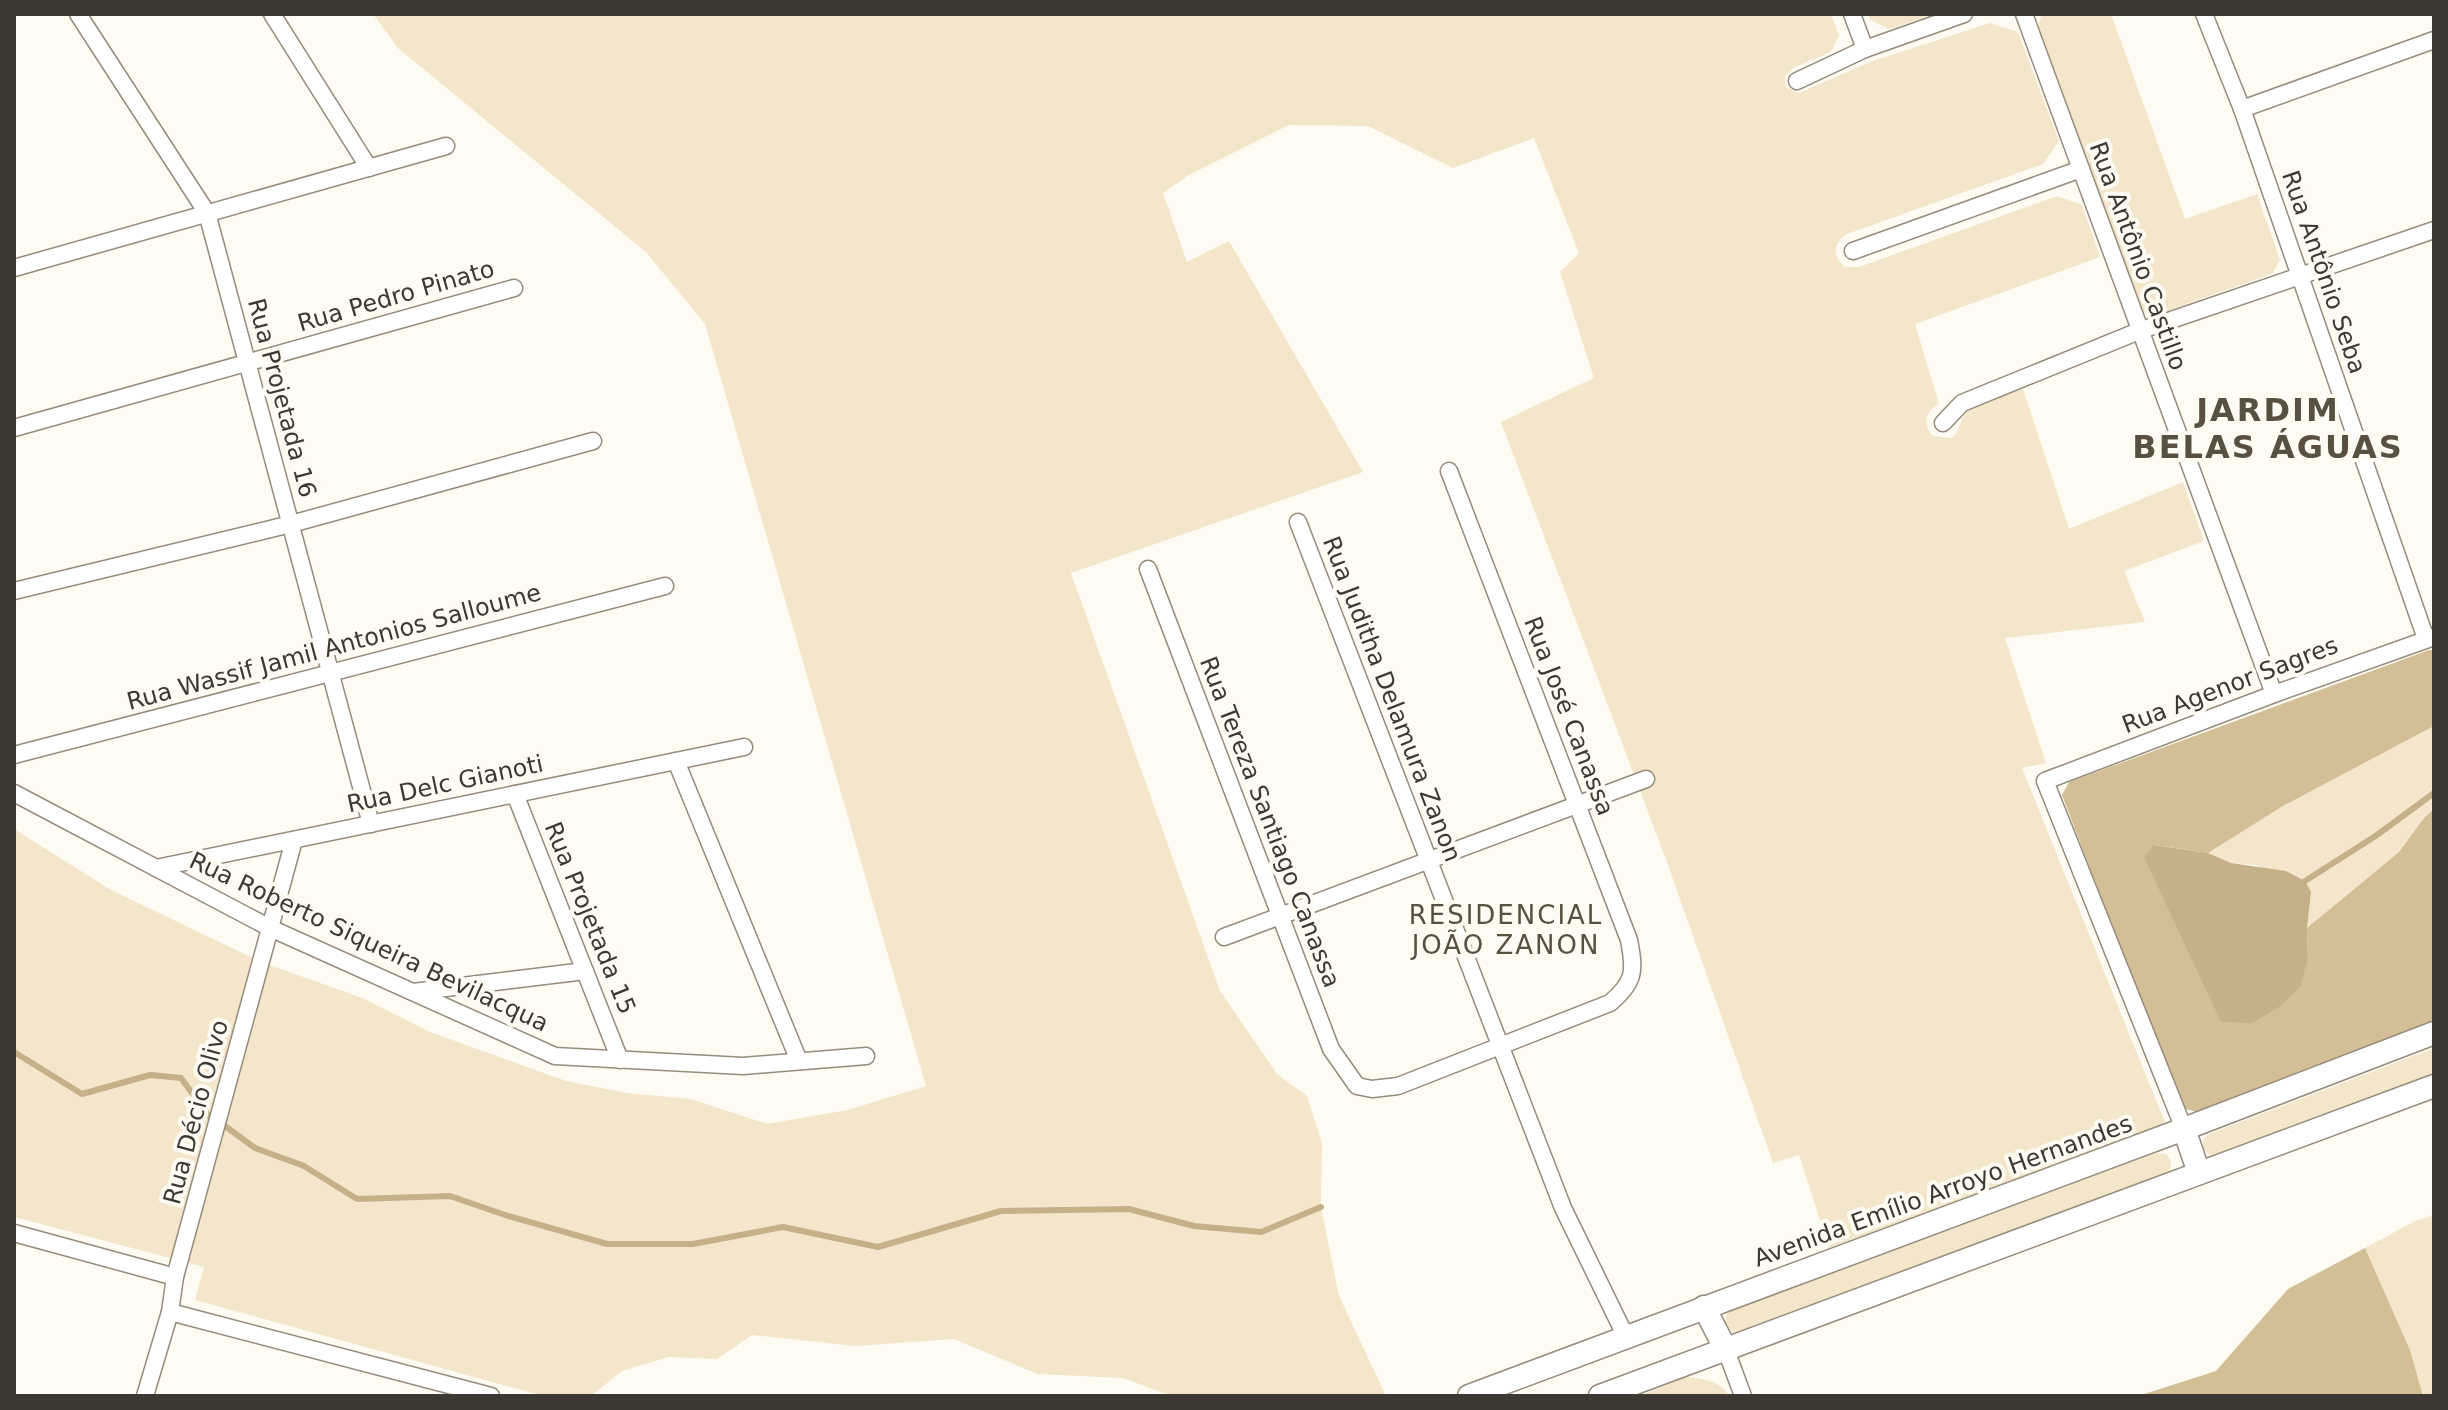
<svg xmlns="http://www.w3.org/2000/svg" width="2448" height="1410" viewBox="0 0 2448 1410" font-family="'DejaVu Sans',sans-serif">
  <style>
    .green { fill: #f4e6ca }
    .forest { fill: #d3bf96 }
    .water { fill: #c4b188 }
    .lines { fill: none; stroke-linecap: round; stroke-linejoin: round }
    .stream { stroke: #c4b188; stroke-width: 6 }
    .minor-casing { stroke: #948c7c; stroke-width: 19 }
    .secondary-casing { stroke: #948c7c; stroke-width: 25 }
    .minor { stroke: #fff; stroke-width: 16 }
    .secondary { stroke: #fff; stroke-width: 22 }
    .labels { text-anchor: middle; stroke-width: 8; stroke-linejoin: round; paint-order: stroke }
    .street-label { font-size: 24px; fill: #3c3932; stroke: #fefbf3 }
    .neighbourhood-label { font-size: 26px; letter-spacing: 2px; fill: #585142; stroke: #fefbf3 }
    .district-label { font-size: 32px; font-weight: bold; letter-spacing: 2px; fill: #585142; stroke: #fefbf3 }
  </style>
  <rect width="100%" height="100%" fill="#fefbf3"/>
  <g class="green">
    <path d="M 373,14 L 1831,14 L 1839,35 L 1831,52 L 1793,68 L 1785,76 L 1786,87 L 1799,93 L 1870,62 L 1990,23 L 2018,32 L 2059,141 L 2043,164 L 1847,234 C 1833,243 1832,257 1845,267 L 1859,267 L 2057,196 L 2082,205 L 2100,257 L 1915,324 L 1939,404 C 1925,411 1922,425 1933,436 L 1951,438 C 1961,431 1959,419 1968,411 C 1979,402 2008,395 2023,389 L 2069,529 L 2183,482 L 2204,541 L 2124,571 L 2145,622 L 2005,638 L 2046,763 L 2022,768 L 2166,1125 L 1829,1248 L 1799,1155 L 1773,1163 L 1668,865 L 1501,422 L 1594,378 L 1560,272 L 1579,253 L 1534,138 L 1453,168 L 1368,126 L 1289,125 L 1189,175 L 1163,193 L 1187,262 L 1229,241 L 1363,472 L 1071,573 L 1220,991 L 1277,1074 L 1307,1096 L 1322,1143 L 1321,1207 L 1339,1296 L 1386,1396 L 1171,1396 L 1123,1378 L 1038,1374 L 954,1339 L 855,1346 L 752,1335 L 717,1359 L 669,1357 L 622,1371 L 591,1396 L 543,1396 L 195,1300 L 204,1267 L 14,1217 L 14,829 L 111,890 L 261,962 L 365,999 L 430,1032 L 566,1081 L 627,1093 L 691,1099 L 767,1124 L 848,1110 L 926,1086 L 705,324 L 646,252 L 398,48 Z"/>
    <path d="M 1868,14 L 1936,14 L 1889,29 L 1870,20 Z"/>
    <path d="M 2042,14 L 2111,14 L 2185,219 L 2257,194 L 2280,260 L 2272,274 L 2155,315 L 2142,312 L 2038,26 Z"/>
    <path d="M 2434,726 L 2434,809 L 2424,818 L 2399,852 L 2307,928 L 2311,892 L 2256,865 L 2231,863 L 2208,853 L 2283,806 Z"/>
    <path d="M 2434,1048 L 2434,1077 L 2213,1158 L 2202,1148 L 2204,1138 L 2209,1134 Z"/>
    <path d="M 2157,1153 L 2166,1154 L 2171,1161 L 2170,1172 L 2167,1176 L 1739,1335 L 1733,1333 L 1725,1325 L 1726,1315 L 1733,1308 Z"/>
    <path d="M 2434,1215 L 2434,1396 L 2423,1396 L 2410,1350 L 2365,1248 L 2415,1221 Z"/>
    <path d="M 1686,1377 C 1702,1378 1721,1381 1729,1396 L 1639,1396 Z"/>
  </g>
  <g class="forest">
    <path d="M 2429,650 L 2434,650 L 2434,726 L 2283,806 L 2208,853 L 2155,845 L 2308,958 L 2307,928 L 2399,852 L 2424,818 L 2434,809 L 2434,1027 L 2198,1112 L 2181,1108 L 2062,795 L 2069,782 Z"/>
    <path d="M 2365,1248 L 2410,1350 L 2423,1396 L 2138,1396 L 2216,1371 L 2288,1289 Z"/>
  </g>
  <path class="water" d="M 2154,845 L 2208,853 L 2231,863 L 2286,871 L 2305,881 L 2311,892 L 2307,928 L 2308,958 L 2300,987 L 2279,1007 L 2252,1023 L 2221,1022 L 2144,857 Z"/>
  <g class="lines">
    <g class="stream">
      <path d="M 2301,888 L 2305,881 L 2377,835 L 2434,793"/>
      <path d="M 14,1052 L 82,1094 L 150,1075 L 181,1078 L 209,1116"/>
      <path d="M 225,1126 L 255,1148 L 304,1166 L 357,1199 L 450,1196 L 508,1216 L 607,1244 L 693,1244 L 783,1227 L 878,1247 L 1001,1211 L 1129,1209 L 1194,1226 L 1261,1232 L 1321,1207"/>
    </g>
    <defs>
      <g id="minor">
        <path d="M 78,14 L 207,213 L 371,824"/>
        <path d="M 272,14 L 369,168"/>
        <path d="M 1852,14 L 1865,49"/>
        <path d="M 2024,14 L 2274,694"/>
        <path d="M 2204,14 L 2242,109 L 2426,639"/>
        <path d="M 1797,81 L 1865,49 L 1964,14"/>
        <path d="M 2242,109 L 2434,40"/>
        <path d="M 1853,251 L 2081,169"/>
        <path d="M 14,268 L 446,146"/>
        <path d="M 1943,423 L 1962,403 L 2139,331 L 2434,230"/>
        <path d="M 14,428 L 514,288"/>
        <path d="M 1298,522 L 1563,1208 L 1626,1337"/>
        <path d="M 1148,569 L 1331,1049 L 1357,1086 L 1372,1089 L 1398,1086 L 1610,1003 C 1635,982 1635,971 1629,940 L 1449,471"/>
        <path d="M 14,591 L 291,524 L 593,441"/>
        <path d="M 14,755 L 665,586"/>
        <path d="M 676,761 L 799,1061"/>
        <path d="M 14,793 L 270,928 L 555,1056 L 743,1066 L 866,1056"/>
        <path d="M 515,794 L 620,1060"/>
        <path d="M 156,868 L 744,747"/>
        <path d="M 1224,937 L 1646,779"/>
        <path d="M 413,992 L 585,971"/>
        <path d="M 2184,1129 L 2045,781 L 2274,694 L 2434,637"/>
        <path d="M 14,1233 L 175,1277"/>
        <path d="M 170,1312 L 491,1396"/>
        <path d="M 1726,1350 L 1743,1396"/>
        <path d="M 145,1396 L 170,1312 L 175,1277 L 294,840"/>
      </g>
      <g id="secondary">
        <path d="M 2184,1129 L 2199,1173"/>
        <path d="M 1704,1307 L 1726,1350"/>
        <path d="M 1469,1396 L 2184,1129 L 2434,1033"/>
        <path d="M 1600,1396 L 2434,1086"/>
      </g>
    </defs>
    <use href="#minor" class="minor-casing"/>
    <use href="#secondary" class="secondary-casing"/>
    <use href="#minor" class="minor"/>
    <use href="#secondary" class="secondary"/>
  </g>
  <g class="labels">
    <g class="street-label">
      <text transform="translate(2138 256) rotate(70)" y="8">Rua Antônio Castillo</text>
      <text transform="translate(2324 272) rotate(71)" y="8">Rua Antônio Seba</text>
      <text transform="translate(396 296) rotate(-16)" y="8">Rua Pedro Pinato</text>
      <text transform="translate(282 398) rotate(75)" y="8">Rua Projetada 16</text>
      <text transform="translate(334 647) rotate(-15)" y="8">Rua Wassif Jamil Antonios Salloume</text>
      <text transform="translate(2230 685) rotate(-21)" y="8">Rua Agenor Sagres</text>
      <text transform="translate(1392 699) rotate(69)" y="8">Rua Juditha Delamura Zanon</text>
      <text transform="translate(1569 716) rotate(69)" y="8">Rua José Canassa</text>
      <text transform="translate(445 784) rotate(-12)" y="8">Rua Delc Gianoti</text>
      <text transform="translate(1270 822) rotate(69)" y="8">Rua Tereza Santiago Canassa</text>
      <text transform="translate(590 918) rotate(68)" y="8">Rua Projetada 15</text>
      <text transform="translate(369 942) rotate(25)" y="8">Rua Roberto Siqueira Bevilacqua</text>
      <text transform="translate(196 1112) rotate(-75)" y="8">Rua Décio Olivo</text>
      <text transform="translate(1943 1191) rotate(-20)" y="8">Avenida Emílio Arroyo Hernandes</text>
    </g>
    <g class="neighbourhood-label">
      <text x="1506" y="924">RESIDENCIAL<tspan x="1506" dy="30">JOÃO ZANON</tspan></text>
    </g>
    <g class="district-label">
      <text x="2268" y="421">JARDIM<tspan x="2268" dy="37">BELAS ÁGUAS</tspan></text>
    </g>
  </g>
  <rect width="2448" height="1410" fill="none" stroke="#3c3932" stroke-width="32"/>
</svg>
